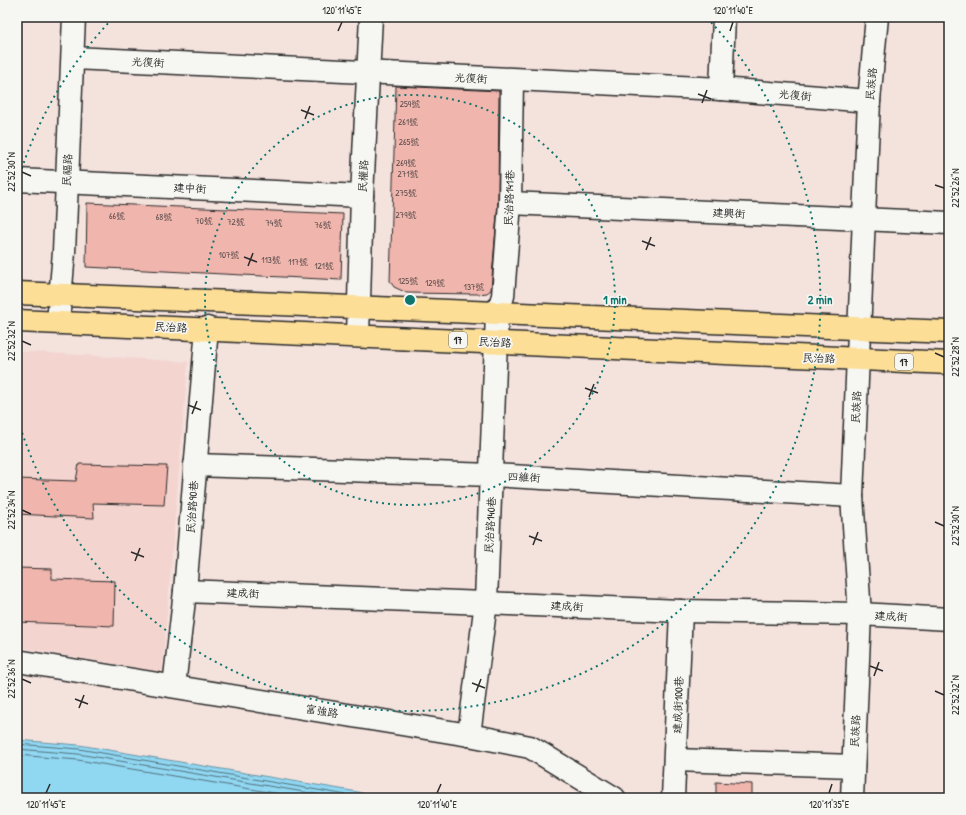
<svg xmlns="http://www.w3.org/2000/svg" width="966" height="815" viewBox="0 0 966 815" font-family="'Patrick Hand','LXGW WenKai TC',sans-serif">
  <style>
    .built { fill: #f3d4cf }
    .water { fill: #90d7f2; stroke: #6892a2 }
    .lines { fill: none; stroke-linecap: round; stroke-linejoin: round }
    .shore { stroke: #53707b; stroke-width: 1 }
    .building { fill: #f0b5ad; stroke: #2b2b2b }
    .minor-casing { stroke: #2b2b2b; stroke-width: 25 }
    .major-casing { stroke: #2b2b2b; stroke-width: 25 }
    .minor { stroke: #f6f6f2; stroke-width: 22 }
    .major { stroke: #fcde96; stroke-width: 22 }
    .ticks { fill: none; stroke: #2b2b2b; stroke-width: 1.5 }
    .ring { fill: none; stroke: #0f766e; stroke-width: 2; stroke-dasharray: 2 4 }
    .labels { text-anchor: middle; stroke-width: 3.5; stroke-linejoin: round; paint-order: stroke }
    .number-label { font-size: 9px; fill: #5c4e4c }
    .shield { fill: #f6f6f2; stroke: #686867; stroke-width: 1 }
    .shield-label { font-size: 10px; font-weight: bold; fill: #2b2b2b }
    .street-label { font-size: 11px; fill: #2b2b2b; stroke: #f6f6f2 }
    .centre { fill: #0f766e; stroke: #f6f6f2; stroke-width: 2 }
    .ring-label { font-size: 12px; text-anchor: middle; font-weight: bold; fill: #0f766e; stroke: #f6f6f2; stroke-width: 3.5; stroke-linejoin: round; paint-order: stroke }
    .neatline { fill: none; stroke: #2b2b2b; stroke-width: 1.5 }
    .ticks-label { font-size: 10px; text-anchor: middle; fill: #2b2b2b }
  </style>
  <rect width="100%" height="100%" fill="#f4e2dd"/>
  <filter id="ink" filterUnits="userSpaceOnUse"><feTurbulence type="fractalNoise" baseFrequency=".025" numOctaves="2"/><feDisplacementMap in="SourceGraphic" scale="8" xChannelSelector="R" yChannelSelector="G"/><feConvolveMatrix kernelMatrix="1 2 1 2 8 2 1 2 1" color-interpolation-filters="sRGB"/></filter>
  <g filter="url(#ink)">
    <path class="built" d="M 17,351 L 188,362 L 162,672 L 17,647 Z"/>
    <path class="water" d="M 17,740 L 79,745 L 358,792 L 377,798 L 17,798 Z"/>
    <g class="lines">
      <g class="shore">
        <path d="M 17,744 L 79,749 L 364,798"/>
        <path d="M 17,749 L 78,754 L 340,798"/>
        <path d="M 17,755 L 78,760 L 304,798"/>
      </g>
    </g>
    <g class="building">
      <path d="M 396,86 L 499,91 L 498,202 L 491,290 L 487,293 L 478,294 L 407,293 L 394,287 L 390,281 Z"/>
      <path d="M 87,203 L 343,214 L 341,280 L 86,267 Z"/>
      <path d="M 79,464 L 167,466 L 164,505 L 93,503 L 94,518 L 17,514 L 17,479 L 76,481 Z"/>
      <path d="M 17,568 L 52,569 L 52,579 L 115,581 L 114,626 L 17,622 Z"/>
      <path d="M 716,782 L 752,784 L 752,798 L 716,798 Z"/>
    </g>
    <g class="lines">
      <defs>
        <g id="minor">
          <path d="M 73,58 L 721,89 L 869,101"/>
          <path d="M 721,89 L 724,17"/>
          <path d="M 17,180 L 362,196"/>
          <path d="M 510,203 L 949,223"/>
          <path d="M 58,322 L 64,252 L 74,17"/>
          <path d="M 358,336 L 362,196 L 371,17"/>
          <path d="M 195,465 L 492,475 L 852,496"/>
          <path d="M 185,591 L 681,611 L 860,614 L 949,619"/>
          <path d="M 17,661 L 469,735 L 530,747 L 614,798"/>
          <path d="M 174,686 L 185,591 L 207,328"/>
          <path d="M 469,735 L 486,602 L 497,314 L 503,296 L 510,203 L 512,81"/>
          <path d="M 675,760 L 853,766"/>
          <path d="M 673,798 L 681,611"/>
          <path d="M 852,798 L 860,614 L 852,496 L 869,101 L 877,17"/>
        </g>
        <g id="major">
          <path d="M 17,293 L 949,332"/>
          <path d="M 17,321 L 949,363"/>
        </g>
      </defs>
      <use href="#minor" class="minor-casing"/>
      <use href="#major" class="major-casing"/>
      <use href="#minor" class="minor"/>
      <use href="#major" class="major"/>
    </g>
  </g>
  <path class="ticks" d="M 338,31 L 342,22M 730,31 L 733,22M 698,94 L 711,99M 702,103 L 707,90M 301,110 L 314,115M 305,119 L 310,106M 22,172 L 31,176M 935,185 L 944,188M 642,241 L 655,246M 646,250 L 651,237M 244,257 L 257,262M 248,266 L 253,253M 22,341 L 31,345M 935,353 L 944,357M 585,388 L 598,393M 589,397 L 594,384M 188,405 L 201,410M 192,414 L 197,401M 22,510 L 31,514M 935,522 L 944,526M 529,536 L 542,541M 533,545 L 538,532M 131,552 L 144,557M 135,561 L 140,548M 870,666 L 883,671M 874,676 L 879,662M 22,679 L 31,683M 472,683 L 485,688M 935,691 L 944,695M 476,692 L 481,679M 75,699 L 88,704M 79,708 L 84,695M 46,793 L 50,784M 437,793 L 441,784M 829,793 L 832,784"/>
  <g class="ring">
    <circle cx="410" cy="300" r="205"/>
    <path d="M18 180A410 410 0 0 1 113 18M707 18A410 410 0 1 1 18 420"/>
  </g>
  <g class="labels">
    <g class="number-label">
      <text x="410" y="107">259號</text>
      <text x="408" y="125">261號</text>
      <text x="409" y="145">265號</text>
      <text x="406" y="166">269號</text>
      <text x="408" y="177">271號</text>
      <text x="406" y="196">275號</text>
      <text x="406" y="218">279號</text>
      <text x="117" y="219">66號</text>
      <text x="164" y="220">68號</text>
      <text x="204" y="224">70號</text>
      <text x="236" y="225">72號</text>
      <text x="274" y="226">74號</text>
      <text x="323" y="228">76號</text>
      <text x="229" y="258">107號</text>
      <text x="271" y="263">113號</text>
      <text x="298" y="265">117號</text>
      <text x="324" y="269">121號</text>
      <text x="408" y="284">125號</text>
      <text x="435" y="286">129號</text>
      <text x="474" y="290">137號</text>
    </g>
    <g class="shield">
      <rect x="449" y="332" width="18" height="16" rx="3"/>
      <rect x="895" y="354" width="18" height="16" rx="3"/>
    </g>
    <g class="shield-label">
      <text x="458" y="344">17</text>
      <text x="904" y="366">17</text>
    </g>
    <g class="street-label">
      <text transform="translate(148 62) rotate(3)" y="4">光復街</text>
      <text transform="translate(471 78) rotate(3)" y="4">光復街</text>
      <text transform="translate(871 84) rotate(-85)" y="4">民族路</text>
      <text transform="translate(795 95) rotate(5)" y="4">光復街</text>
      <text transform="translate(67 170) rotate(-87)" y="4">民福路</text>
      <text transform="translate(363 176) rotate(-87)" y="4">民權路</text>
      <text transform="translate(190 188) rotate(3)" y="4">建中街</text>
      <text transform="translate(509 198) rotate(-88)" y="4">民治路141巷</text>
      <text transform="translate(729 213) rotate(3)" y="4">建興街</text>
      <text transform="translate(171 327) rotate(3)" y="4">民治路</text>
      <text transform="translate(495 342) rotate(3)" y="4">民治路</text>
      <text transform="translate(819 358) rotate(2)" y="4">民治路</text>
      <text transform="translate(856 407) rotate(-87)" y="4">民族路</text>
      <text transform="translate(524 477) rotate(3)" y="4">四維街</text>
      <text transform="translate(192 507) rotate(-86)" y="4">民治路90巷</text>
      <text transform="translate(490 525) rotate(-87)" y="4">民治路140巷</text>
      <text transform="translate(243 593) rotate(2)" y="4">建成街</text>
      <text transform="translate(567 606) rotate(3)" y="4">建成街</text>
      <text transform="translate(891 616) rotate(3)" y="4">建成街</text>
      <text transform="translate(678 705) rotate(-88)" y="4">建成街100巷</text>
      <text transform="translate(322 711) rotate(9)" y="4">富強路</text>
      <text transform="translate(855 731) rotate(-87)" y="4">民族路</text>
    </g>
  </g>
  <circle cx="410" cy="300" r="6" class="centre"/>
  <g class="ring-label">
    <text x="615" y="304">1 min</text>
    <text x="820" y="304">2 min</text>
  </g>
  <rect width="966" height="815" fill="none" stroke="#f6f6f2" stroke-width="44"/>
  <rect x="22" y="22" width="922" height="771" class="neatline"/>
  <g class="ticks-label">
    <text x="342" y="14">120°11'45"E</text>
    <text x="733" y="14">120°11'40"E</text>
    <text transform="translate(11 172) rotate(-90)" y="4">22°52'30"N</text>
    <text transform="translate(955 188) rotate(-90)" y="4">22°52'26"N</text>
    <text transform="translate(11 341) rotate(-90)" y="4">22°52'32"N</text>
    <text transform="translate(955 357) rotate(-90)" y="4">22°52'28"N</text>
    <text transform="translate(11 510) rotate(-90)" y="4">22°52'34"N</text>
    <text transform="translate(955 526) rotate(-90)" y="4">22°52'30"N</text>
    <text transform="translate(11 679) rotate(-90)" y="4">22°52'36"N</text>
    <text transform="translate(955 695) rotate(-90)" y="4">22°52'32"N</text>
    <text x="46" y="808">120°11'45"E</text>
    <text x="437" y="808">120°11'40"E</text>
    <text x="829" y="808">120°11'35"E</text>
  </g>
</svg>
